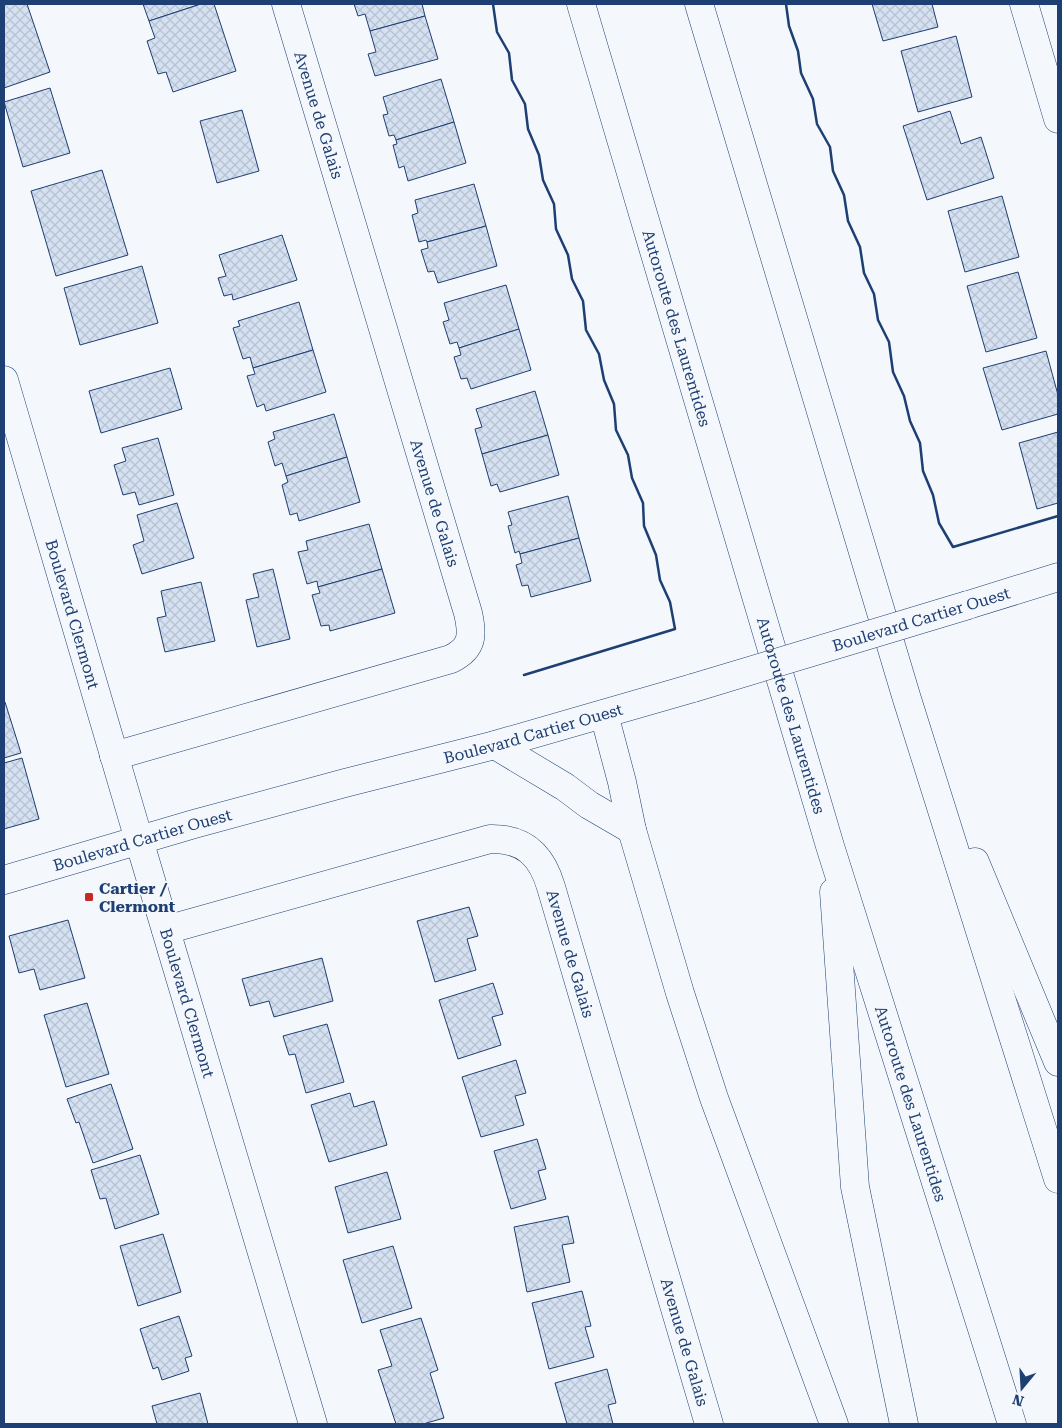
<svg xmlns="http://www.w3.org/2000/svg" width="1062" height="1428" viewBox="0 0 1062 1428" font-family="'Roboto Serif',serif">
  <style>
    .building { fill: url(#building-cross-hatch); stroke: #1d3f73 }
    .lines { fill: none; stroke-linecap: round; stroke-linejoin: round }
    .street-casing { stroke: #1d3f73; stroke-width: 29 }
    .secondary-casing { stroke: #1d3f73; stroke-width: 29 }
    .highway-casing { stroke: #1d3f73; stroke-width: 29 }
    .street { stroke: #f4f7fb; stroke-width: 28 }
    .secondary { stroke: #f4f7fb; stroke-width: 28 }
    .highway { stroke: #f4f7fb; stroke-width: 28 }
    .secondary-bridge-casing { stroke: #1d3f73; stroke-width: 29; stroke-linecap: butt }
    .secondary-bridge { stroke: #f4f7fb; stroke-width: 28 }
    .wall { stroke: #1d3f73; stroke-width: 2.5 }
    .poi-dot { fill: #c62828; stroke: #f4f7fb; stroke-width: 2 }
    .labels { text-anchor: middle; stroke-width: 4; stroke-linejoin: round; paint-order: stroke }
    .street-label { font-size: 16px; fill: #1d3f73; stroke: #f4f7fb }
    .poi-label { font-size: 16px; font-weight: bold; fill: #1d3f73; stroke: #f4f7fb; text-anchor: start }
  </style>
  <defs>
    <pattern id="building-cross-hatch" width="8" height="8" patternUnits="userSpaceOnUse" patternTransform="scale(1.25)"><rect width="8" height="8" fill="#d5e0f0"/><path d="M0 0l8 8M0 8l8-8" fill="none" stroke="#b6c1d1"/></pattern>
  </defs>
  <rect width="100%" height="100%" fill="#f4f7fb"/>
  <g class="building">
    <path d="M 4,4 L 27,4 L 50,72 L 4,88 Z"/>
    <path d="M 143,4 L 201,4 L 149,21 Z"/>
    <path d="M 201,4 L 214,4 L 236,71 L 173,92 L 166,72 L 158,74 L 147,41 L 155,38 L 149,21 Z"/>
    <path d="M 354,4 L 422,4 L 425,16 L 370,31 L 365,14 L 358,16 Z"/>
    <path d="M 872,4 L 932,4 L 938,27 L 883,41 Z"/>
    <path d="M 425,16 L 438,59 L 375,76 L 368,54 L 376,52 L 370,31 Z"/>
    <path d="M 956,36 L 972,97 L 918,112 L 901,51 Z"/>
    <path d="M 441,79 L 454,122 L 396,140 L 394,135 L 389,136 L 383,115 L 388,114 L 383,97 Z"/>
    <path d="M 50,88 L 70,153 L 23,167 L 4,102 Z"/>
    <path d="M 242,110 L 259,171 L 217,183 L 200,121 Z"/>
    <path d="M 950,111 L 961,144 L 981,137 L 994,178 L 927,200 L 903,126 Z"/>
    <path d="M 454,122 L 466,163 L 408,181 L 404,166 L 399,168 L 393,145 L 397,144 L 396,140 Z"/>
    <path d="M 102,170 L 128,255 L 56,276 L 31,191 Z"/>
    <path d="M 474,184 L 486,226 L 427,242 L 426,240 L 419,242 L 412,215 L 418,213 L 415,200 Z"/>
    <path d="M 1002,196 L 1019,257 L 965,272 L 948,211 Z"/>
    <path d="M 486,226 L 497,266 L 438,283 L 434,271 L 428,272 L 421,250 L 428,248 L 427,242 Z"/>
    <path d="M 282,235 L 297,280 L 233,300 L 232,294 L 224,296 L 218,278 L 226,276 L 219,255 Z"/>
    <path d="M 142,266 L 158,323 L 80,345 L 64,288 Z"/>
    <path d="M 1018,272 L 1037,338 L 986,352 L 967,286 Z"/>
    <path d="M 506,285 L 519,329 L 459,348 L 457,342 L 450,344 L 443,322 L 449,320 L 444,303 Z"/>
    <path d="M 299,302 L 313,350 L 253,368 L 250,357 L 243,359 L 233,328 L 240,326 L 238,321 Z"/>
    <path d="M 519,329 L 531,370 L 471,389 L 467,378 L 461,379 L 454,357 L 461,355 L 459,348 Z"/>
    <path d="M 313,350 L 326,392 L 266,411 L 264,404 L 257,407 L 247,376 L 255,374 L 253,368 Z"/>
    <path d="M 1046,351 L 1058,395 L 1058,414 L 1002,430 L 983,368 Z"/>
    <path d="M 170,368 L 182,409 L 101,433 L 89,391 Z"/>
    <path d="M 535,391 L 548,435 L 482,454 L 475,429 L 482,427 L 476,409 Z"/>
    <path d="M 334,414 L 347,457 L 286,476 L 282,463 L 275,466 L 268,442 L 275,439 L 273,432 Z"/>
    <path d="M 1058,432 L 1058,503 L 1037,509 L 1019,443 Z"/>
    <path d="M 548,435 L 559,475 L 500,492 L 497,484 L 491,486 L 482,454 Z"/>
    <path d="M 158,438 L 174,495 L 139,505 L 135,492 L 123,495 L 114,465 L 126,461 L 122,448 Z"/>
    <path d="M 347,457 L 360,502 L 299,521 L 297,513 L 290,515 L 282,485 L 288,482 L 286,476 Z"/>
    <path d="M 568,496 L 579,538 L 520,554 L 519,551 L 515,553 L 508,526 L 512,525 L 508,512 Z"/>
    <path d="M 177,503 L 194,558 L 142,574 L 133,545 L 144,541 L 137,515 Z"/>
    <path d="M 369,524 L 382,569 L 318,587 L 317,581 L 307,584 L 298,552 L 308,550 L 306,541 Z"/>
    <path d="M 579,538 L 591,581 L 531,597 L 528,585 L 522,586 L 516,565 L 522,563 L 520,554 Z"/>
    <path d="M 273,569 L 290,639 L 257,647 L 246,600 L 259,597 L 253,574 Z"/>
    <path d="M 382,569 L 395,613 L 330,631 L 329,625 L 321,626 L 312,595 L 320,593 L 318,587 Z"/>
    <path d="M 201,582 L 215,641 L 165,652 L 157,618 L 166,616 L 161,591 Z"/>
    <path d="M 4,702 L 5,702 L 21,753 L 4,758 Z"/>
    <path d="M 22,758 L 39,819 L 4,829 L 4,763 Z"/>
    <path d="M 469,907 L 478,936 L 467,939 L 476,970 L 435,982 L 417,921 Z"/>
    <path d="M 68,920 L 85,978 L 40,990 L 34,969 L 19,973 L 9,936 Z"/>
    <path d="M 322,958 L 333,1001 L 274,1017 L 269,1001 L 250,1006 L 242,979 Z"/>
    <path d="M 493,983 L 503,1014 L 492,1017 L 501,1045 L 458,1059 L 439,1000 Z"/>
    <path d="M 87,1003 L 109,1074 L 66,1087 L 44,1015 Z"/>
    <path d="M 327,1024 L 344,1082 L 306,1093 L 295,1054 L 289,1055 L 283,1036 Z"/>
    <path d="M 516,1060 L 526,1093 L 515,1096 L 524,1125 L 481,1137 L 462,1077 Z"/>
    <path d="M 111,1084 L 133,1149 L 93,1163 L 79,1122 L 76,1123 L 67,1099 Z"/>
    <path d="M 350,1093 L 354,1107 L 374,1101 L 387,1145 L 329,1162 L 311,1105 Z"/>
    <path d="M 537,1139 L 546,1169 L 538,1171 L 546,1199 L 511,1209 L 494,1151 Z"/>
    <path d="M 140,1155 L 159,1214 L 115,1229 L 106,1198 L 100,1199 L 91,1170 Z"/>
    <path d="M 387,1172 L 401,1219 L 348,1233 L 335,1187 Z"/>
    <path d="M 568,1216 L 574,1243 L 562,1245 L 570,1282 L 527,1292 L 514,1227 Z"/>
    <path d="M 163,1234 L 181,1292 L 138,1306 L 120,1246 Z"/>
    <path d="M 393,1246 L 412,1308 L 362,1323 L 343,1260 Z"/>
    <path d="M 582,1291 L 591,1326 L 585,1327 L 594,1357 L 549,1369 L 532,1303 Z"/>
    <path d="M 179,1316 L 192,1356 L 185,1358 L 189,1371 L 162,1380 L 158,1367 L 153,1369 L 140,1329 Z"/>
    <path d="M 421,1318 L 438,1370 L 430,1373 L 444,1418 L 423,1424 L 396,1424 L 378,1370 L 392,1366 L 380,1330 Z"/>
    <path d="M 607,1369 L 616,1403 L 608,1405 L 613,1424 L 567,1424 L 555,1383 Z"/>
    <path d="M 200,1393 L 208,1424 L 157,1424 L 152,1406 Z"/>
  </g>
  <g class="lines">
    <defs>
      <g id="street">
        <path d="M 1024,4 L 1058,119"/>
        <path id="s1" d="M 4,380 L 139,840"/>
        <path d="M 114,756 L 451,659 C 473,648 473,635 468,613 L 286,4"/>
        <path id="s2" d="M 166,930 L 490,839 C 525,838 542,856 551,887 L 709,1424"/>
      </g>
      <g id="secondary">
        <path d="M 968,605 L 1058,577"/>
        <path id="s3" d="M 139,840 L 313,1424"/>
        <path id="s4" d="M 4,880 L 194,824 L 345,783 L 495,745 L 693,688"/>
      </g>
      <g id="highway">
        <path id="s5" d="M 581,4 L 830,846 L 1012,1424"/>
        <path d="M 699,4 L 907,699 L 1058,1179"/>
        <path d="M 604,714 L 622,782 L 632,830 L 680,993 L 714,1098 L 834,1424"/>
        <path d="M 495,745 L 565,787 L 589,805 L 632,830"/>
        <path d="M 975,862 L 1058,1062"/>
        <path d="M 834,892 L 855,1187 L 904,1424"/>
      </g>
    </defs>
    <use href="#street" class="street-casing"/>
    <use href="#secondary" class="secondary-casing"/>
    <use href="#highway" class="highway-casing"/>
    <use href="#street" class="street"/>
    <use href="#secondary" class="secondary"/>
    <use href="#highway" class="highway"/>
    <defs>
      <path id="secondary-bridge" d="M 693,688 L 968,605"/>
    </defs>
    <use href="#secondary-bridge" class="secondary-bridge-casing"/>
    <use href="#secondary-bridge" class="secondary-bridge"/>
    <g class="wall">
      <path d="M 493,4 L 497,32 L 509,53 L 512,80 L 525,104 L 528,129 L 539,155 L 543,180 L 554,204 L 556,229 L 568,255 L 572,279 L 583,301 L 586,330 L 599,354 L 604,380 L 614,404 L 616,430 L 628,455 L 632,478 L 643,503 L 644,526 L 656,555 L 660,580 L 670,602 L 675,629 L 524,675"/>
      <path d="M 786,4 L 789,26 L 798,51 L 801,73 L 813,99 L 817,124 L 830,147 L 833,171 L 844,195 L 848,221 L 860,247 L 864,273 L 874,294 L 878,320 L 889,342 L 893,372 L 904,396 L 910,421 L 920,443 L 923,471 L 933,495 L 939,523 L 953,547 L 1058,516"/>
    </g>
  </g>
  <rect class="poi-dot" x="84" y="892" width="10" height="10" rx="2.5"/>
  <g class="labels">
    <g class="street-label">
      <text transform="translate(319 115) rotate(73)" y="6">Avenue de Galais</text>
      <text dy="6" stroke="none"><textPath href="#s5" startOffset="338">Autoroute des Laurentides</textPath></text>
      <text transform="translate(435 503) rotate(73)" y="6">Avenue de Galais</text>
      <text dy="6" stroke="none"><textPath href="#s1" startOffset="244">Boulevard Clermont</textPath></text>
      <text transform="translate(921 619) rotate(-17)" y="6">Boulevard Cartier Ouest</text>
      <text dy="6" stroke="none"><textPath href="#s5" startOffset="742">Autoroute des Laurentides</textPath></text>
      <text dy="6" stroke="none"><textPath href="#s4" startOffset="549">Boulevard Cartier Ouest</textPath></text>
      <text dy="6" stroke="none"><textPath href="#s4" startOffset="144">Boulevard Cartier Ouest</textPath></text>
      <text dy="6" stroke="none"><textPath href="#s2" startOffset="491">Avenue de Galais</textPath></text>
      <text dy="6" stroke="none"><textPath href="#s3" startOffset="170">Boulevard Clermont</textPath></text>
      <text dy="6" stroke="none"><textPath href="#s5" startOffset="1148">Autoroute des Laurentides</textPath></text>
      <text dy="6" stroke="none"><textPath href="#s2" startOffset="896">Avenue de Galais</textPath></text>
    </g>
    <g class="poi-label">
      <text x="99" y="894">Cartier /<tspan x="99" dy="18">Clermont</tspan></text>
    </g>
  </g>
  <rect width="1062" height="1428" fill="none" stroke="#1d3f73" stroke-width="10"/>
  <g transform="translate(1022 1388) rotate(198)" stroke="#f4f7fb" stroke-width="4" paint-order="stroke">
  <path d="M0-4L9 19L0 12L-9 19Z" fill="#1d3f73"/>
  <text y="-8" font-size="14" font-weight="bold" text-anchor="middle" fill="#1d3f73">N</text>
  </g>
</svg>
